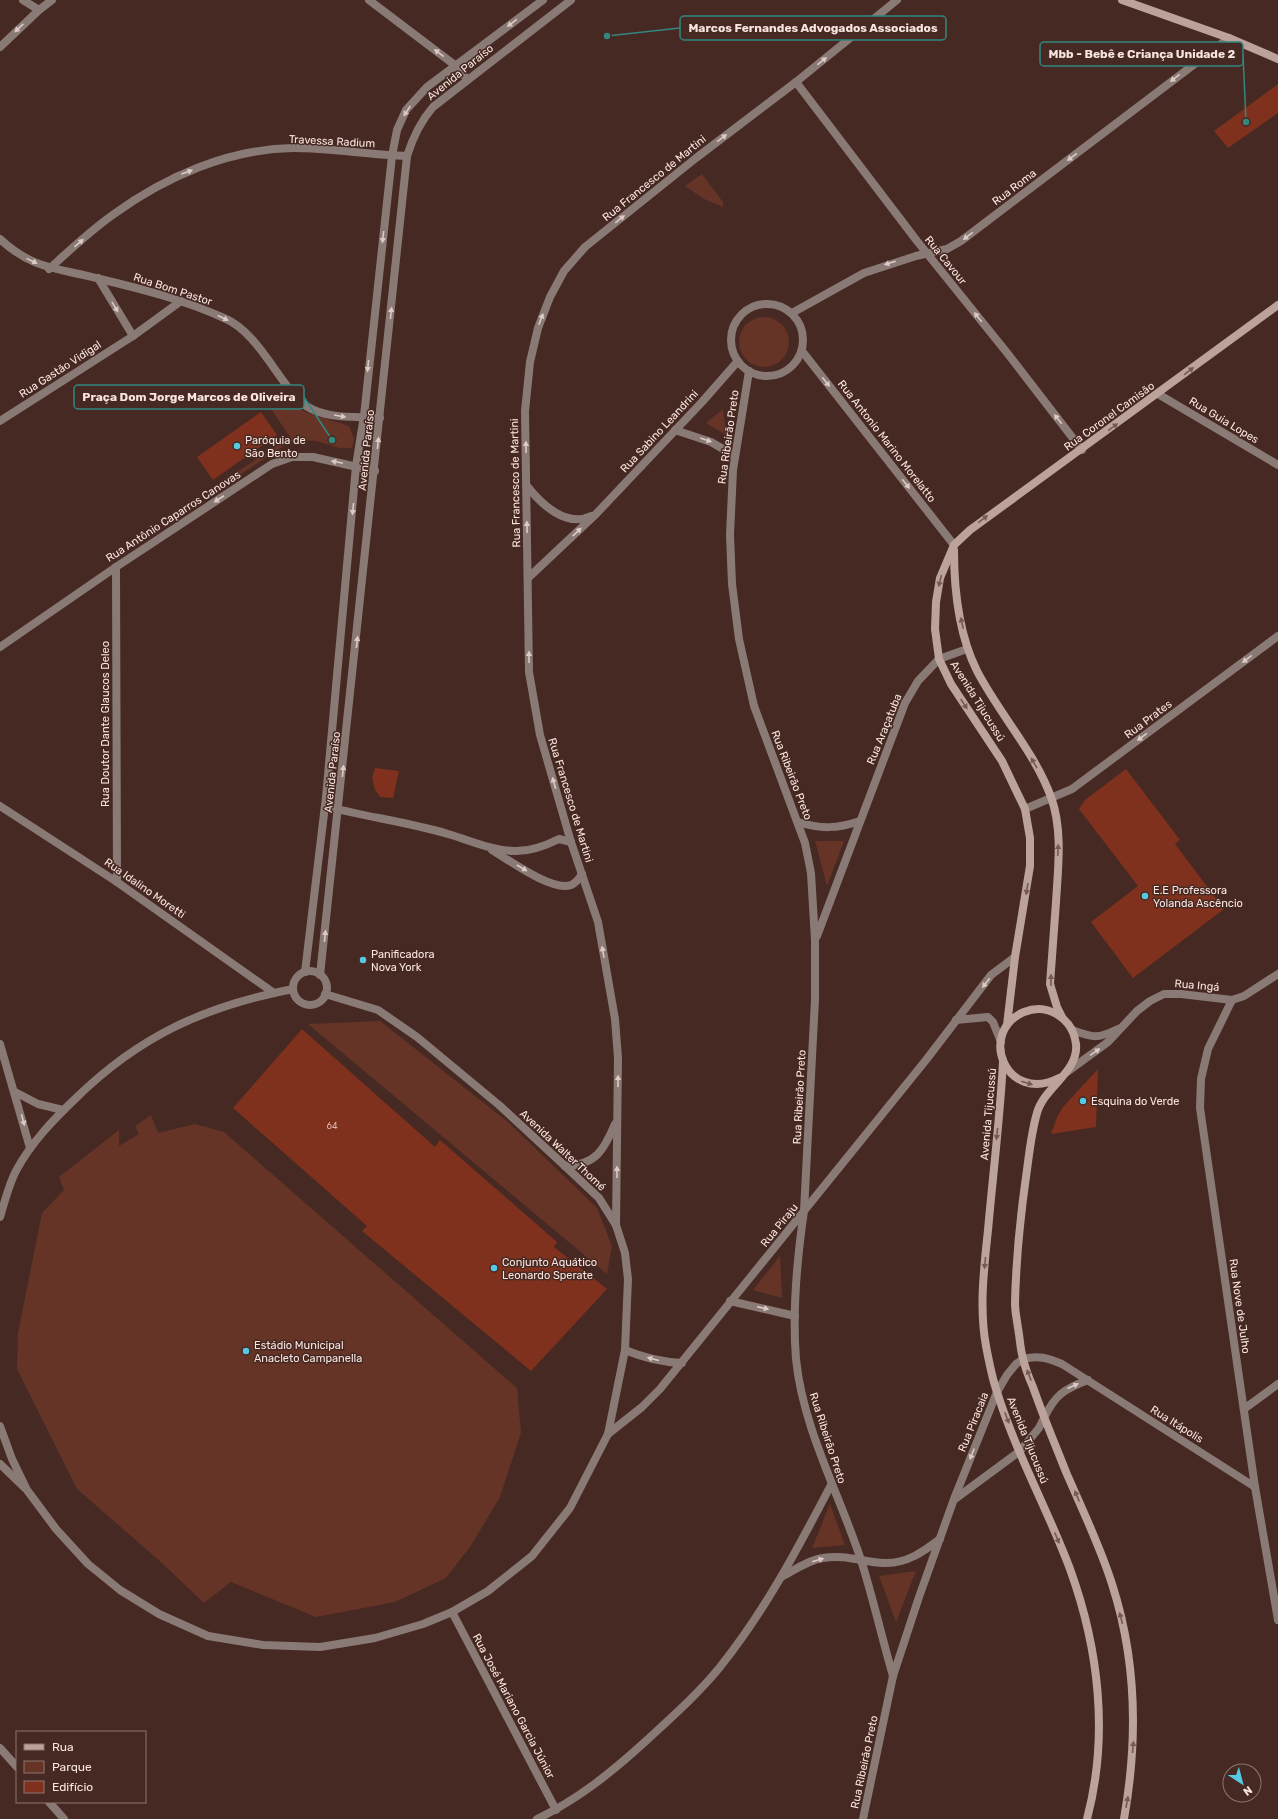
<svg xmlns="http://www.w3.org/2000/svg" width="1278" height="1819" viewBox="0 0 1278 1819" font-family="Rubik,sans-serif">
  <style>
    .green { fill: #653427 }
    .building { fill: #7f311d }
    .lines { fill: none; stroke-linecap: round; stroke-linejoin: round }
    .minor { stroke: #8a7a76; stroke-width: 8 }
    .tertiary { stroke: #8a7a76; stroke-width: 8 }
    .secondary { stroke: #bba29b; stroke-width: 8 }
    .oneway { fill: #ddcac6 }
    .oneway2 { fill: #755952 }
    .poi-dot { fill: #58c9e3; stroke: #462922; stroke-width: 1.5 }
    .labels { text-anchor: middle; stroke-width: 3; stroke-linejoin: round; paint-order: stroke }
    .number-label { font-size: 9px; fill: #dab8af }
    .street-label { font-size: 11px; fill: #f9e5e0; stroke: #462922 }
    .poi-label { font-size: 11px; fill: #f9e5e0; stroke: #462922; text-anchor: start }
    .leader { fill: none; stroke: #32877f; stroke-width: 1.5 }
    .callout-dot { fill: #32877f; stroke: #462922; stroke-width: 1.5 }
    .callout { fill: #462922; stroke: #32877f; stroke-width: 1.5 }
    .callout-label { font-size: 12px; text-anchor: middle; font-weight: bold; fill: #f9e5e0 }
  </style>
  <rect width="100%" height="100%" fill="#462922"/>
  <g class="green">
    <path d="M 702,174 L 723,202 L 723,207 L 704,199 L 685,186 Z"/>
    <circle cx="764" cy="342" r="25"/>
    <path d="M 279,394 C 298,414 324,417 349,426 L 354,439 L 352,448 L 340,448 L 316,441 L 303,440 L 288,443 L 223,486 L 225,480 L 290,437 L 267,403 Z"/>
    <path d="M 723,409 L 726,435 L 706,423 Z"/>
    <path d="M 815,841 L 844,841 L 827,886 Z"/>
    <path d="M 380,1021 L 508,1122 L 597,1208 L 612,1246 L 607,1274 L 308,1024 Z"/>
    <path d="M 151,1115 L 158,1133 L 195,1124 L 224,1132 L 517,1388 L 521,1433 L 500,1497 L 470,1547 L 446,1578 L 395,1602 L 316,1617 L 231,1582 L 204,1603 L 162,1563 L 77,1489 L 17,1369 L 18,1333 L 42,1213 L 64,1190 L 59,1177 L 119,1130 L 119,1146 L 139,1134 L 135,1126 Z"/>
    <path d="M 780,1256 L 782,1298 L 753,1290 Z"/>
    <path d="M 830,1504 L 845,1545 L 812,1548 Z"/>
    <path d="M 916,1571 L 896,1622 L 879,1576 Z"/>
  </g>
  <g class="building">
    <path d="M 1278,84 L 1278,113 L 1228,148 L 1214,131 Z"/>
    <path d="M 261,412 L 277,435 L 213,480 L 197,457 Z"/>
    <path d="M 375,768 L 399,771 L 393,798 L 380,797 L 375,790 L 372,778 Z"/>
    <path d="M 1126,769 L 1180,840 L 1175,844 L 1224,909 L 1133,978 L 1091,922 L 1138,886 L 1079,809 L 1085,800 Z"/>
    <path d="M 302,1029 L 435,1147 L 440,1140 L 557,1242 L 554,1247 L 607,1289 L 531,1371 L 362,1231 L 367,1226 L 233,1108 Z"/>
    <path d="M 1098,1069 L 1096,1127 L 1051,1134 L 1057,1117 L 1063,1107 Z"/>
  </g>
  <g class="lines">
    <g class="minor">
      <path d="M 23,0 L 39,10"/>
      <path d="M 369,0 L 456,66 L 467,79"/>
      <path d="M 0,47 L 39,10 L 52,0"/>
      <path d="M 796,82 L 917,241 L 1008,354 L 1082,450"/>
      <path d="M 0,239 C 33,270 59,268 100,279 C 142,289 184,300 224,318 C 251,329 270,364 287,386 C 293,393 299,401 306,406 C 329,420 356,416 380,418"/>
      <path d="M 49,269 C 70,250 91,230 114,214 C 165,177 228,149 293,148 C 331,148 369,155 407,156"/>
      <path d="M 98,278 L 133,336"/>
      <circle cx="767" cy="340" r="36"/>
      <path d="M 792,313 L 864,273 L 916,256 L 947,249 L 961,241 L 1229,38"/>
      <path d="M 802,351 L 954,545"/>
      <path d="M 749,371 L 733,470 L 730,535 L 732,584 L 739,639 L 754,706 L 805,843 L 811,873 L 815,940 L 815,999 L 804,1211 C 797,1259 792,1310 796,1359 C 803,1429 839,1493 861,1560 C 873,1598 882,1638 893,1676"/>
      <path d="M 1158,394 L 1278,465"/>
      <path d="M 0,421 L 133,336 L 181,301"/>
      <path d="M 675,430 L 711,442 L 735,456"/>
      <path d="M 527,486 C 541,504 566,528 591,516"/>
      <path d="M 116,567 L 117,882"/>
      <path d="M 528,578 L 596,514 L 702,402 L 738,361"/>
      <path d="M 0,647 L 116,567 L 272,464 L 292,457 L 313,457 L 375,471"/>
      <path d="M 0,806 L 117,882 L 274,993"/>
      <path d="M 325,806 C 366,817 408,822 448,834 C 469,840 490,850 513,851 C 529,852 545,846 559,839 L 571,842"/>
      <path d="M 1025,809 L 1072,789 L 1278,636"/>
      <path d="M 798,822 C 820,829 837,829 860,821"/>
      <path d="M 492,850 C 509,860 552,892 571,885 C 576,883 579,879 582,874"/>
      <path d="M 817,936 L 905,703 L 918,681 L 939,659 L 967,649"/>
      <path d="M 1232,1000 L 1208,1049 L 1201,1079 L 1200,1108 L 1255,1487 L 1278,1620"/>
      <path d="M 0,1044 L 30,1148"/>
      <path d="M 15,1092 L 38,1104 L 63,1110"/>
      <path d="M 565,1166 C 596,1165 604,1150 615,1124"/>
      <path d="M 616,1225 L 618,1058 L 615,1019 L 598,922 L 571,842 L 540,735 L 529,672 L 525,411 L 530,362 L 538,328 L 550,297 L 564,271 L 585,247 L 696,158 L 796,82 L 897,0"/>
      <path d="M 1023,1359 C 1038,1355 1048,1358 1062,1364 L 1255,1487"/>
      <path d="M 1244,1409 L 1278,1384"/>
      <path d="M 1044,1418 C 1055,1395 1064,1389 1088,1380"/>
      <path d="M 0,1464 L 25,1488"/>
      <path d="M 783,1576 C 796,1569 809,1560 823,1558 C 844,1554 863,1562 884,1563 C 906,1564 923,1552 940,1539"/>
      <path d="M 452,1612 L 556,1810"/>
      <path d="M 0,1748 L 17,1767"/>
      <path d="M 49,1802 L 64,1819"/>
      <path d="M 537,1819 C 579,1799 613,1771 647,1740 C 672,1717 698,1694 720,1667 C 765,1611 798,1548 831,1485"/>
    </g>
    <g class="tertiary">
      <circle cx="310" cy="988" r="17"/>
      <path d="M 305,972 L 326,797 L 356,466 L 364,416 L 392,156 L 397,130 L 406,110 L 427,87 L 543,0"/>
      <path d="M 320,975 L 407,156 C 413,137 420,122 433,107 L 571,0"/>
      <path d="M 956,1020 L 988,1017 L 993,1022 L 1001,1042"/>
      <path d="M 1072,1030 C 1094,1038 1097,1039 1118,1029"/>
      <path d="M 1067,1072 L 1108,1042 L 1137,1011 L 1150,1001 L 1164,994 L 1181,994 L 1232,1000 L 1244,996 L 1278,974"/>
      <path d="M 0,1217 C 5,1201 9,1183 17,1169 C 32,1142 53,1120 75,1099 C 139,1036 205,1006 293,989"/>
      <path d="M 730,1301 L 795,1316"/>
      <path d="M 625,1350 C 644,1358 662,1362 682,1363"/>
      <path d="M 0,1426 L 12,1459 L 27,1490 L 56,1529 L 88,1564 L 120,1590 L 159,1614 L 208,1636 L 263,1645 L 320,1647 L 375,1638 L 423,1624 L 452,1612 L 488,1591 L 532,1556 L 570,1508 L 608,1434 L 625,1350 L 628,1279 L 625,1253 L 616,1225 L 599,1198 L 565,1166 L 499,1105 L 417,1037 L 378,1010 L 325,994"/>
      <path d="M 608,1434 L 642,1407 L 660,1389 L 926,1060 L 991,975 L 1015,957"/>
      <path d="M 955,1499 L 1020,1451 L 1039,1428 L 1044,1418"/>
      <path d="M 863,1819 L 893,1676 L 919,1597 L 954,1499 L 997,1392 L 1007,1375 L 1016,1364 L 1023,1359"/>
    </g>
    <g class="secondary">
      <path d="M 1122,0 L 1229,38 L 1278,59"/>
      <path d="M 954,550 C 954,590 959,635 977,671 C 1000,715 1034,751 1051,797 C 1063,830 1058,868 1056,902 C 1054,930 1052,957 1050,984 L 1057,1007 L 1062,1017"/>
      <path d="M 1007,1025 L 1015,957 L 1030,866 L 1030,838 L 1025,809 L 1002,761 L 951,684 L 939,659 L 935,629 L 936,602 L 940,578 L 954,545 L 970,530 L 1278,305"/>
      <path d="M 1003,1062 C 1000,1118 993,1174 988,1230 C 984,1268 979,1308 986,1346 C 989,1362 992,1378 997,1392 C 1016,1453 1048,1510 1070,1569 C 1099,1649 1109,1736 1087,1819"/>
      <path d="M 1059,1078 C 1006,1105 977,1032 1024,1012 C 1048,1002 1073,1019 1076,1044 C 1079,1072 1044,1087 1037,1113 C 1031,1133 1029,1156 1026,1177 C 1020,1219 1016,1261 1015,1303 C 1015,1312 1017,1320 1018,1328 C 1020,1338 1020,1349 1023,1358 C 1025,1368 1029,1378 1033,1387 C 1043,1416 1055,1444 1066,1472 C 1082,1509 1100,1546 1112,1584 C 1137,1661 1138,1740 1124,1819"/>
    </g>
  </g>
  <defs><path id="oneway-solid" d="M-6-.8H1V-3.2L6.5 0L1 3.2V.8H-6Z"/></defs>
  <g class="oneway">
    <use href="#oneway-solid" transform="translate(512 23) rotate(143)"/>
    <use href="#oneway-solid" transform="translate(19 28) rotate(137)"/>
    <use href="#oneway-solid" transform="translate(439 53) rotate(-143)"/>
    <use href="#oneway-solid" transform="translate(822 61) rotate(-39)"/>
    <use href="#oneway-solid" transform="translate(1175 78) rotate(143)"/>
    <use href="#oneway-solid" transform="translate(407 111) rotate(124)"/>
    <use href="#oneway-solid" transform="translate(722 138) rotate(-37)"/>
    <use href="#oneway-solid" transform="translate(1072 157) rotate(143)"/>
    <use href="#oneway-solid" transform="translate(187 172) rotate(-20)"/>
    <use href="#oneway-solid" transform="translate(620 219) rotate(-39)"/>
    <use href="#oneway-solid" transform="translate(968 236) rotate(143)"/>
    <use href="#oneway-solid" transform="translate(383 237) rotate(96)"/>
    <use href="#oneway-solid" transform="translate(79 243) rotate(-41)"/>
    <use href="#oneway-solid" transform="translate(32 261) rotate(26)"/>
    <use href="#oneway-solid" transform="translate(890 263) rotate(162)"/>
    <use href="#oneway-solid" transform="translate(115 307) rotate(59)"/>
    <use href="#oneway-solid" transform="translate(391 313) rotate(-84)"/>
    <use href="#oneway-solid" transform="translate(978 317) rotate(-129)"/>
    <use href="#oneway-solid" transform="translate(223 318) rotate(26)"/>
    <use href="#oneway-solid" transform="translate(541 319) rotate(-69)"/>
    <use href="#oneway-solid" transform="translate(368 366) rotate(96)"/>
    <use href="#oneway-solid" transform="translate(826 382) rotate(52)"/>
    <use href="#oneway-solid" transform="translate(340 416) rotate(10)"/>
    <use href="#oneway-solid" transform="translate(1058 419) rotate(-128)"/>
    <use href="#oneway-solid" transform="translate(706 440) rotate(19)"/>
    <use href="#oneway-solid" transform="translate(378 443) rotate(-84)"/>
    <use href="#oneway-solid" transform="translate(526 447) rotate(-91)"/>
    <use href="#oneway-solid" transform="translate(337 462) rotate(-168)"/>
    <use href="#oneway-solid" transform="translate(906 484) rotate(52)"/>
    <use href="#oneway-solid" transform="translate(219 499) rotate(147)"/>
    <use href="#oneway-solid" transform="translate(353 509) rotate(95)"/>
    <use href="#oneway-solid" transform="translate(527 527) rotate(-91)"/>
    <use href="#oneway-solid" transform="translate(577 532) rotate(-43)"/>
    <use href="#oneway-solid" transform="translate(357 642) rotate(-84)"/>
    <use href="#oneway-solid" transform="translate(529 657) rotate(-91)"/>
    <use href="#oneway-solid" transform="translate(1247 659) rotate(143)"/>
    <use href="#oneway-solid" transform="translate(1142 737) rotate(143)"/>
    <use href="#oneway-solid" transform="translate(343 771) rotate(-84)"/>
    <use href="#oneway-solid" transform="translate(554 783) rotate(-106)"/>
    <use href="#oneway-solid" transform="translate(522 868) rotate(30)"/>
    <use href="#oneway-solid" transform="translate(325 936) rotate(-84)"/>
    <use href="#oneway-solid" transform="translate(603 952) rotate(-100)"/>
    <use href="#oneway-solid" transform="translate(986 983) rotate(128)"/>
    <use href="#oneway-solid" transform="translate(1095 1052) rotate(-34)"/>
    <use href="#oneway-solid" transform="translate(618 1081) rotate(-89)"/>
    <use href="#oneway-solid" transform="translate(23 1120) rotate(75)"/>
    <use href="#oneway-solid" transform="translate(617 1172) rotate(-90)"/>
    <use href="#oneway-solid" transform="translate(763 1308) rotate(13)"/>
    <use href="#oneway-solid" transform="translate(653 1359) rotate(-165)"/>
    <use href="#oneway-solid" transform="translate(1073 1386) rotate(-25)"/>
    <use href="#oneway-solid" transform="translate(972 1454) rotate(112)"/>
    <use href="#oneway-solid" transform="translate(818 1560) rotate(-16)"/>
  </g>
  <g class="oneway2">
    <use href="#oneway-solid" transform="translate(1189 371) rotate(-37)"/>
    <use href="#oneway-solid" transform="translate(1113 427) rotate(-36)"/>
    <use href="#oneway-solid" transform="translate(983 519) rotate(-38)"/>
    <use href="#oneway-solid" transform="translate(940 581) rotate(104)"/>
    <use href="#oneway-solid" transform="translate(962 623) rotate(-102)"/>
    <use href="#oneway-solid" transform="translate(964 704) rotate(57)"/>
    <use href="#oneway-solid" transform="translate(1034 763) rotate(-120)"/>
    <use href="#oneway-solid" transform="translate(1058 850) rotate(-88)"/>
    <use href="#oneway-solid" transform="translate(1027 889) rotate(99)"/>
    <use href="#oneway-solid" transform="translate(1051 980) rotate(-90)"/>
    <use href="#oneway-solid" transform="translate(1027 1083) rotate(17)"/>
    <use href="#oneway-solid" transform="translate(997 1134) rotate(96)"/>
    <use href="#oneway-solid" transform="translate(985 1263) rotate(95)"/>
    <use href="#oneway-solid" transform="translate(1029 1375) rotate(-110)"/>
    <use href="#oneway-solid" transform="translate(1007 1418) rotate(69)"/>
    <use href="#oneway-solid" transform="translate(1077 1496) rotate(-113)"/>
    <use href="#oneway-solid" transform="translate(1057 1538) rotate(67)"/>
    <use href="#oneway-solid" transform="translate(1121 1618) rotate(-104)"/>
    <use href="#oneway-solid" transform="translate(1133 1747) rotate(-85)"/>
    <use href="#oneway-solid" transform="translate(1127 1802) rotate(-80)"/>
  </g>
  <g class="poi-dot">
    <circle cx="237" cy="446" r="4"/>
    <circle cx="1145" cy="896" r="4"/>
    <circle cx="363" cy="960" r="4"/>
    <circle cx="1083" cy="1101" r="4"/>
    <circle cx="494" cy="1268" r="4"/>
    <circle cx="246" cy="1351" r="4"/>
  </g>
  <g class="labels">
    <g class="number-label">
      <text x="332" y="1129">64</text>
    </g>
    <g class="street-label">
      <text transform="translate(460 72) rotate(-39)" y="4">Avenida Paraíso</text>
      <text transform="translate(332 141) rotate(3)" y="4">Travessa Radium</text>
      <text transform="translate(654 178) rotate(-39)" y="4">Rua Francesco de Martini</text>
      <text transform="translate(1014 187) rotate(-37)" y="4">Rua Roma</text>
      <text transform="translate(946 260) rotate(51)" y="4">Rua Cavour</text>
      <text transform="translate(173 289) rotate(18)" y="4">Rua Bom Pastor</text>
      <text transform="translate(60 369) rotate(-33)" y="4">Rua Gastão Vidigal</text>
      <text transform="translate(1109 416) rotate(-36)" y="4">Rua Coronel Camisão</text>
      <text transform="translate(1224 420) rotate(31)" y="4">Rua Guia Lopes</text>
      <text transform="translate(659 431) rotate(-47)" y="4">Rua Sabino Leandrini</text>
      <text transform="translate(728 437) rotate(-82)" y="4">Rua Ribeirão Preto</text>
      <text transform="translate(887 441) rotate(52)" y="4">Rua Antonio Marino Morelatto</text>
      <text transform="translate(366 450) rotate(-84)" y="4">Avenida Paraíso</text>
      <text transform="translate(515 483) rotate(-91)" y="4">Rua Francesco de Martini</text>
      <text transform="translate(173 516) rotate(-33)" y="4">Rua Antônio Caparros Canovas</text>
      <text transform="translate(978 701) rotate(58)" y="4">Avenida Tijucussú</text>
      <text transform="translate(1148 719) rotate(-37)" y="4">Rua Prates</text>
      <text transform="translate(105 724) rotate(-90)" y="4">Rua Doutor Dante Glaucos Deleo</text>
      <text transform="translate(884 729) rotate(-68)" y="4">Rua Araçatuba</text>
      <text transform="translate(332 772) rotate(-84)" y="4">Avenida Paraíso</text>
      <text transform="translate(792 775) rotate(69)" y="4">Rua Ribeirão Preto</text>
      <text transform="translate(571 800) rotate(73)" y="4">Rua Francesco de Martini</text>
      <text transform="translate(145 888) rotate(35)" y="4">Rua Idalino Moretti</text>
      <text transform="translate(1197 985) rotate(5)" y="4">Rua Ingá</text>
      <text transform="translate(799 1097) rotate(-87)" y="4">Rua Ribeirão Preto</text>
      <text transform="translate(988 1114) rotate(-85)" y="4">Avenida Tijucussú</text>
      <text transform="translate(563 1150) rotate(43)" y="4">Avenida Walter Thomé</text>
      <text transform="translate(779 1225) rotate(-51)" y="4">Rua Piraju</text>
      <text transform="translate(1240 1306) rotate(82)" y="4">Rua Nove de Julho</text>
      <text transform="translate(973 1422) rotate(-68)" y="4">Rua Piracaia</text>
      <text transform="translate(1177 1424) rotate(32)" y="4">Rua Itápolis</text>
      <text transform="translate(828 1438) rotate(72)" y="4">Rua Ribeirão Preto</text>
      <text transform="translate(1028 1440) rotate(68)" y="4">Avenida Tijucussú</text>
      <text transform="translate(514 1706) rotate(62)" y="4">Rua José Mariano Garcia Júnior</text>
      <text transform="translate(864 1762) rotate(-78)" y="4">Rua Ribeirão Preto</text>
    </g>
    <g class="poi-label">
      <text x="245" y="444">Paróquia de<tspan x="245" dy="13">São Bento</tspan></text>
      <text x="1153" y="894">E.E Professora<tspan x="1153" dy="13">Yolanda Ascêncio</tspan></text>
      <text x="371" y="958">Panificadora<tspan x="371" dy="13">Nova York</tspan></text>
      <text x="1091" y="1105">Esquina do Verde</text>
      <text x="502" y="1266">Conjunto Aquático<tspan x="502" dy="13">Leonardo Sperate</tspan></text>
      <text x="254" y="1349">Estádio Municipal<tspan x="254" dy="13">Anacleto Campanella</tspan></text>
    </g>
  </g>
  <path class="leader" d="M607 36L680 28M1246 122L1243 54M332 440L304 397"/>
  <g class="callout-dot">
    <circle cx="607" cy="36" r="4"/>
    <circle cx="1246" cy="122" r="4"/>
    <circle cx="332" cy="440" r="4"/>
  </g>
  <g class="callout">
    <rect x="680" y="16" width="266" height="24" rx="4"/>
    <rect x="1040" y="42" width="203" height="24" rx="4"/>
    <rect x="74" y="385" width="230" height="24" rx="4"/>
  </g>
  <g class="callout-label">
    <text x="813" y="32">Marcos Fernandes Advogados Associados</text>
    <text x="1142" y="58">Mbb - Bebê e Criança Unidade 2</text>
    <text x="189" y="401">Praça Dom Jorge Marcos de Oliveira</text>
  </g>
  <rect x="16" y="1731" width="130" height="72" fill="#462922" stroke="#8e746e"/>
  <rect x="24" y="1744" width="20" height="6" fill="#bba29b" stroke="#8e746e"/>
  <text x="52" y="1751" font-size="12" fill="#f9e5e0">Rua</text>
  <rect x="24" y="1761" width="20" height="12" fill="#653427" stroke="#8e746e"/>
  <text x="52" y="1771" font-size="12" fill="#f9e5e0">Parque</text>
  <rect x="24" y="1781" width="20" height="12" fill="#7f311d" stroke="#8e746e"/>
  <text x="52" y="1791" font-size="12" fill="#f9e5e0">Edifício</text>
  <g transform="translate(1242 1783) rotate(144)"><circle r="19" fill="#462922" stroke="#8e746e"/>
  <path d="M0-3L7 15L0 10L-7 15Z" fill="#58c9e3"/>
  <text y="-6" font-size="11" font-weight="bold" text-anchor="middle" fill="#f9e5e0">N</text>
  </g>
</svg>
